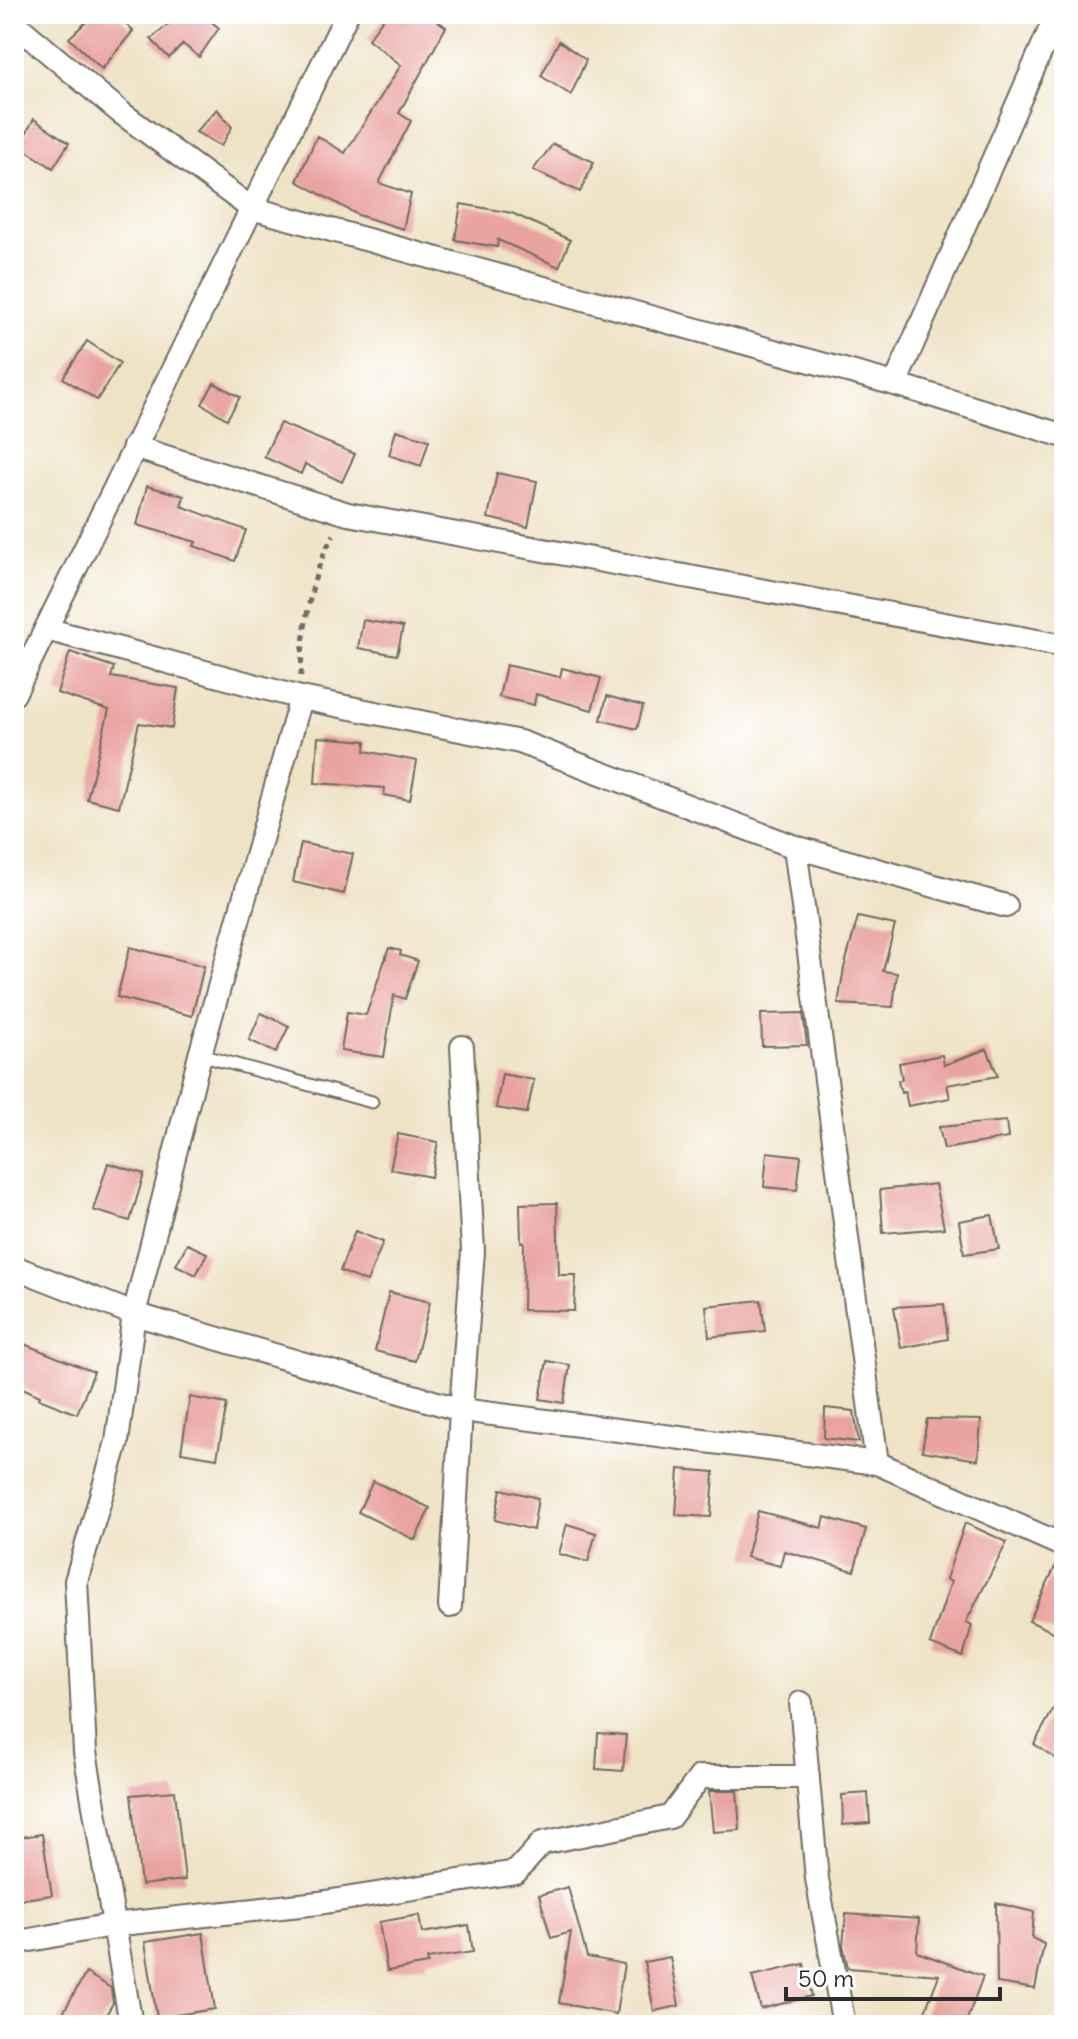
<svg xmlns="http://www.w3.org/2000/svg" width="1078" height="2039" viewBox="0 0 1078 2039" font-family="Delius,sans-serif">
  <style>
    .building { fill: #e9a3a0 }
    .lines { fill: none; stroke-linecap: round; stroke-linejoin: round }
    .lane-casing { stroke: #706b61; stroke-width: 15 }
    .street-casing { stroke: #706b61; stroke-width: 26 }
    .path { stroke: #706b61; stroke-width: 5; stroke-dasharray: 6 6; stroke-linecap: butt }
    .lane { stroke: #fff; stroke-width: 11 }
    .street { stroke: #fff; stroke-width: 22 }
  </style>
  <rect width="100%" height="100%" fill="#fff"/>
  <filter id="ink" filterUnits="userSpaceOnUse"><feTurbulence type="fractalNoise" baseFrequency=".0125" numOctaves="2"/><feDisplacementMap in="SourceGraphic" scale="16" xChannelSelector="R" yChannelSelector="G"/><feConvolveMatrix kernelMatrix="1 2 1 2 8 2 1 2 1" color-interpolation-filters="sRGB"/></filter>
  <filter id="wash" filterUnits="userSpaceOnUse"><feTurbulence type="fractalNoise" baseFrequency=".006" numOctaves="4" result="noise"/><feDisplacementMap in="SourceGraphic" scale="32" xChannelSelector="R" yChannelSelector="G"/><feGaussianBlur stdDeviation="1.8" result="paint"/><feColorMatrix in="noise" values="0 0 0 0 0 0 0 0 0 0 0 0 0 0 0 0 0 1.4 0 .05"/><feComposite in="paint" operator="in"/></filter>
  <g filter="url(#wash)">
    <rect width="100%" height="100%" fill="#efe3c6"/>
    <g id="blocks">
      <g class="building">
        <path d="M 95,14 L 116,14 L 133,31 L 102,69 L 69,38 Z"/>
        <path d="M 180,14 L 202,14 L 219,28 L 199,57 L 183,44 L 169,58 L 151,39 Z"/>
        <path d="M 387,14 L 428,14 L 446,27 L 399,113 L 411,121 L 379,183 L 411,194 L 403,229 L 358,215 L 297,181 L 317,136 L 345,153 L 401,65 L 368,39 Z"/>
        <path d="M 559,41 L 586,60 L 571,95 L 541,76 Z"/>
        <path d="M 217,109 L 232,127 L 221,146 L 196,132 Z"/>
        <path d="M 34,119 L 69,143 L 53,168 L 19,146 Z"/>
        <path d="M 553,144 L 594,162 L 580,192 L 533,170 Z"/>
        <path d="M 461,204 L 512,213 L 570,240 L 559,267 L 498,240 L 497,247 L 455,240 Z"/>
        <path d="M 87,341 L 120,363 L 97,400 L 63,378 Z"/>
        <path d="M 214,383 L 240,397 L 227,419 L 202,404 Z"/>
        <path d="M 280,423 L 355,454 L 342,482 L 305,464 L 301,474 L 264,457 Z"/>
        <path d="M 396,430 L 429,440 L 421,466 L 389,455 Z"/>
        <path d="M 497,473 L 537,481 L 528,527 L 488,518 Z"/>
        <path d="M 147,486 L 184,496 L 181,506 L 246,530 L 235,561 L 194,546 L 196,542 L 137,525 Z"/>
        <path d="M 363,620 L 403,627 L 397,655 L 358,648 Z"/>
        <path d="M 70,652 L 114,667 L 111,677 L 178,688 L 172,728 L 139,723 L 119,807 L 87,799 L 109,710 L 57,693 Z"/>
        <path d="M 506,665 L 560,677 L 562,668 L 601,678 L 592,710 L 536,694 L 534,705 L 499,697 Z"/>
        <path d="M 607,696 L 643,706 L 637,729 L 601,720 Z"/>
        <path d="M 318,737 L 366,741 L 365,751 L 417,761 L 410,800 L 384,795 L 385,788 L 315,783 Z"/>
        <path d="M 301,843 L 353,854 L 344,894 L 293,882 Z"/>
        <path d="M 858,917 L 895,925 L 883,971 L 897,973 L 893,1007 L 838,1004 L 844,968 Z"/>
        <path d="M 130,947 L 204,966 L 192,1016 L 117,997 Z"/>
        <path d="M 389,948 L 401,951 L 400,955 L 418,961 L 405,999 L 394,995 L 384,1057 L 341,1051 L 347,1012 L 366,1015 Z"/>
        <path d="M 261,1013 L 289,1026 L 276,1053 L 249,1040 Z"/>
        <path d="M 803,1013 L 807,1045 L 762,1046 L 761,1014 Z"/>
        <path d="M 987,1049 L 998,1076 L 947,1085 L 950,1098 L 908,1106 L 905,1092 L 901,1093 L 898,1081 L 902,1079 L 899,1063 L 942,1055 L 944,1065 Z"/>
        <path d="M 502,1074 L 534,1080 L 527,1113 L 496,1108 Z"/>
        <path d="M 1006,1121 L 1008,1138 L 944,1149 L 939,1127 Z"/>
        <path d="M 398,1134 L 438,1142 L 431,1177 L 390,1169 Z"/>
        <path d="M 767,1152 L 801,1156 L 797,1190 L 764,1187 Z"/>
        <path d="M 108,1163 L 144,1174 L 130,1221 L 93,1210 Z"/>
        <path d="M 935,1184 L 944,1228 L 883,1233 L 880,1190 Z"/>
        <path d="M 557,1203 L 559,1275 L 576,1275 L 574,1311 L 523,1310 L 524,1242 L 521,1242 L 520,1204 Z"/>
        <path d="M 992,1215 L 999,1249 L 964,1254 L 959,1221 Z"/>
        <path d="M 355,1231 L 383,1242 L 367,1282 L 340,1271 Z"/>
        <path d="M 187,1244 L 207,1253 L 196,1275 L 176,1265 Z"/>
        <path d="M 389,1292 L 430,1302 L 415,1361 L 375,1351 Z"/>
        <path d="M 761,1300 L 765,1331 L 709,1337 L 706,1306 Z"/>
        <path d="M 944,1304 L 948,1339 L 901,1348 L 894,1307 Z"/>
        <path d="M 14,1340 L 94,1372 L 77,1414 L 39,1399 L 40,1396 L 14,1384 Z"/>
        <path d="M 547,1361 L 570,1365 L 564,1403 L 540,1399 Z"/>
        <path d="M 190,1397 L 227,1404 L 217,1458 L 181,1452 Z"/>
        <path d="M 825,1408 L 854,1411 L 859,1442 L 824,1438 Z"/>
        <path d="M 927,1419 L 981,1420 L 978,1460 L 922,1451 Z"/>
        <path d="M 679,1469 L 714,1472 L 711,1517 L 676,1515 Z"/>
        <path d="M 373,1481 L 430,1508 L 415,1540 L 358,1512 Z"/>
        <path d="M 501,1489 L 538,1498 L 533,1530 L 495,1520 Z"/>
        <path d="M 758,1511 L 822,1528 L 825,1517 L 866,1529 L 854,1571 L 784,1551 L 780,1566 L 746,1557 Z"/>
        <path d="M 965,1523 L 1007,1542 L 966,1622 L 972,1625 L 963,1657 L 930,1644 L 951,1582 L 946,1579 Z"/>
        <path d="M 567,1524 L 596,1533 L 588,1562 L 559,1554 Z"/>
        <path d="M 1059,1559 L 1064,1560 L 1064,1637 L 1029,1621 Z"/>
        <path d="M 1064,1690 L 1064,1764 L 1034,1744 Z"/>
        <path d="M 598,1733 L 626,1735 L 623,1771 L 596,1769 Z"/>
        <path d="M 175,1791 L 185,1880 L 141,1885 L 131,1795 Z"/>
        <path d="M 709,1791 L 737,1791 L 740,1830 L 713,1832 Z"/>
        <path d="M 868,1793 L 870,1823 L 843,1825 L 842,1795 Z"/>
        <path d="M 42,1834 L 52,1895 L 17,1900 L 14,1878 L 14,1838 Z"/>
        <path d="M 568,1887 L 587,1957 L 624,1964 L 616,2014 L 559,2003 L 571,1932 L 551,1938 L 539,1895 Z"/>
        <path d="M 996,1903 L 1034,1912 L 1032,1938 L 1044,1944 L 1035,1989 L 997,1983 Z"/>
        <path d="M 846,1914 L 919,1919 L 917,1952 L 983,1976 L 965,2025 L 938,2025 L 922,2019 L 939,1975 L 848,1968 L 843,1945 Z"/>
        <path d="M 419,1915 L 422,1933 L 469,1925 L 473,1952 L 427,1959 L 428,1964 L 387,1971 L 379,1922 Z"/>
        <path d="M 203,1933 L 215,2009 L 157,2018 L 145,1942 Z"/>
        <path d="M 670,1957 L 679,2006 L 654,2011 L 644,1962 Z"/>
        <path d="M 804,1964 L 812,1996 L 761,2009 L 752,1976 Z"/>
        <path d="M 86,1973 L 111,1988 L 113,2003 L 100,2025 L 56,2025 Z"/>
      </g>
    </g>
  </g>
  <g filter="url(#ink)">
    <use href="#blocks" fill-opacity="0" stroke="#706b61" stroke-width="2"/>
    <g class="lines">
      <defs>
        <path id="lane" d="M 200,1055 L 372,1102"/>
        <g id="street">
          <path d="M 14,23 L 120,112 L 251,208 L 895,384 L 1064,436"/>
          <path d="M 895,384 L 1057,14"/>
          <path d="M 134,447 L 348,514 L 1064,646"/>
          <path d="M 46,629 L 301,698"/>
          <path d="M 14,694 L 347,14"/>
          <path d="M 795,847 L 877,1463"/>
          <path d="M 14,1267 L 134,1314 L 461,1410 L 877,1463 L 1064,1546"/>
          <path d="M 450,1606 L 461,1410 L 473,1251 L 462,1047"/>
          <path d="M 801,1703 L 817,1879 L 844,2025"/>
          <path d="M 14,1943 L 112,1925 L 319,1903 L 516,1872 L 542,1843 L 670,1817 L 700,1777 L 808,1777"/>
          <path d="M 131,2025 L 85,1752 L 76,1581 L 117,1442 L 134,1314 L 200,1055 L 301,698 L 520,742 L 795,847 L 1006,906"/>
        </g>
      </defs>
      <use href="#lane" class="lane-casing"/>
      <use href="#street" class="street-casing"/>
      <path class="path" d="M 301,676 C 302,634 311,569 334,535"/>
      <use href="#lane" class="lane"/>
      <use href="#street" class="street"/>
    </g>
  </g>
  <rect width="1078" height="2039" fill="none" stroke="#fff" stroke-width="48"/>
  <path d="M786 1987v12h214v-12" fill="none" stroke="#2b2b2b" stroke-width="4"/>
  <text x="798" y="1987" font-size="24" fill="#2b2b2b" stroke="#ffffff" stroke-width="6" paint-order="stroke">50 m</text>
</svg>
